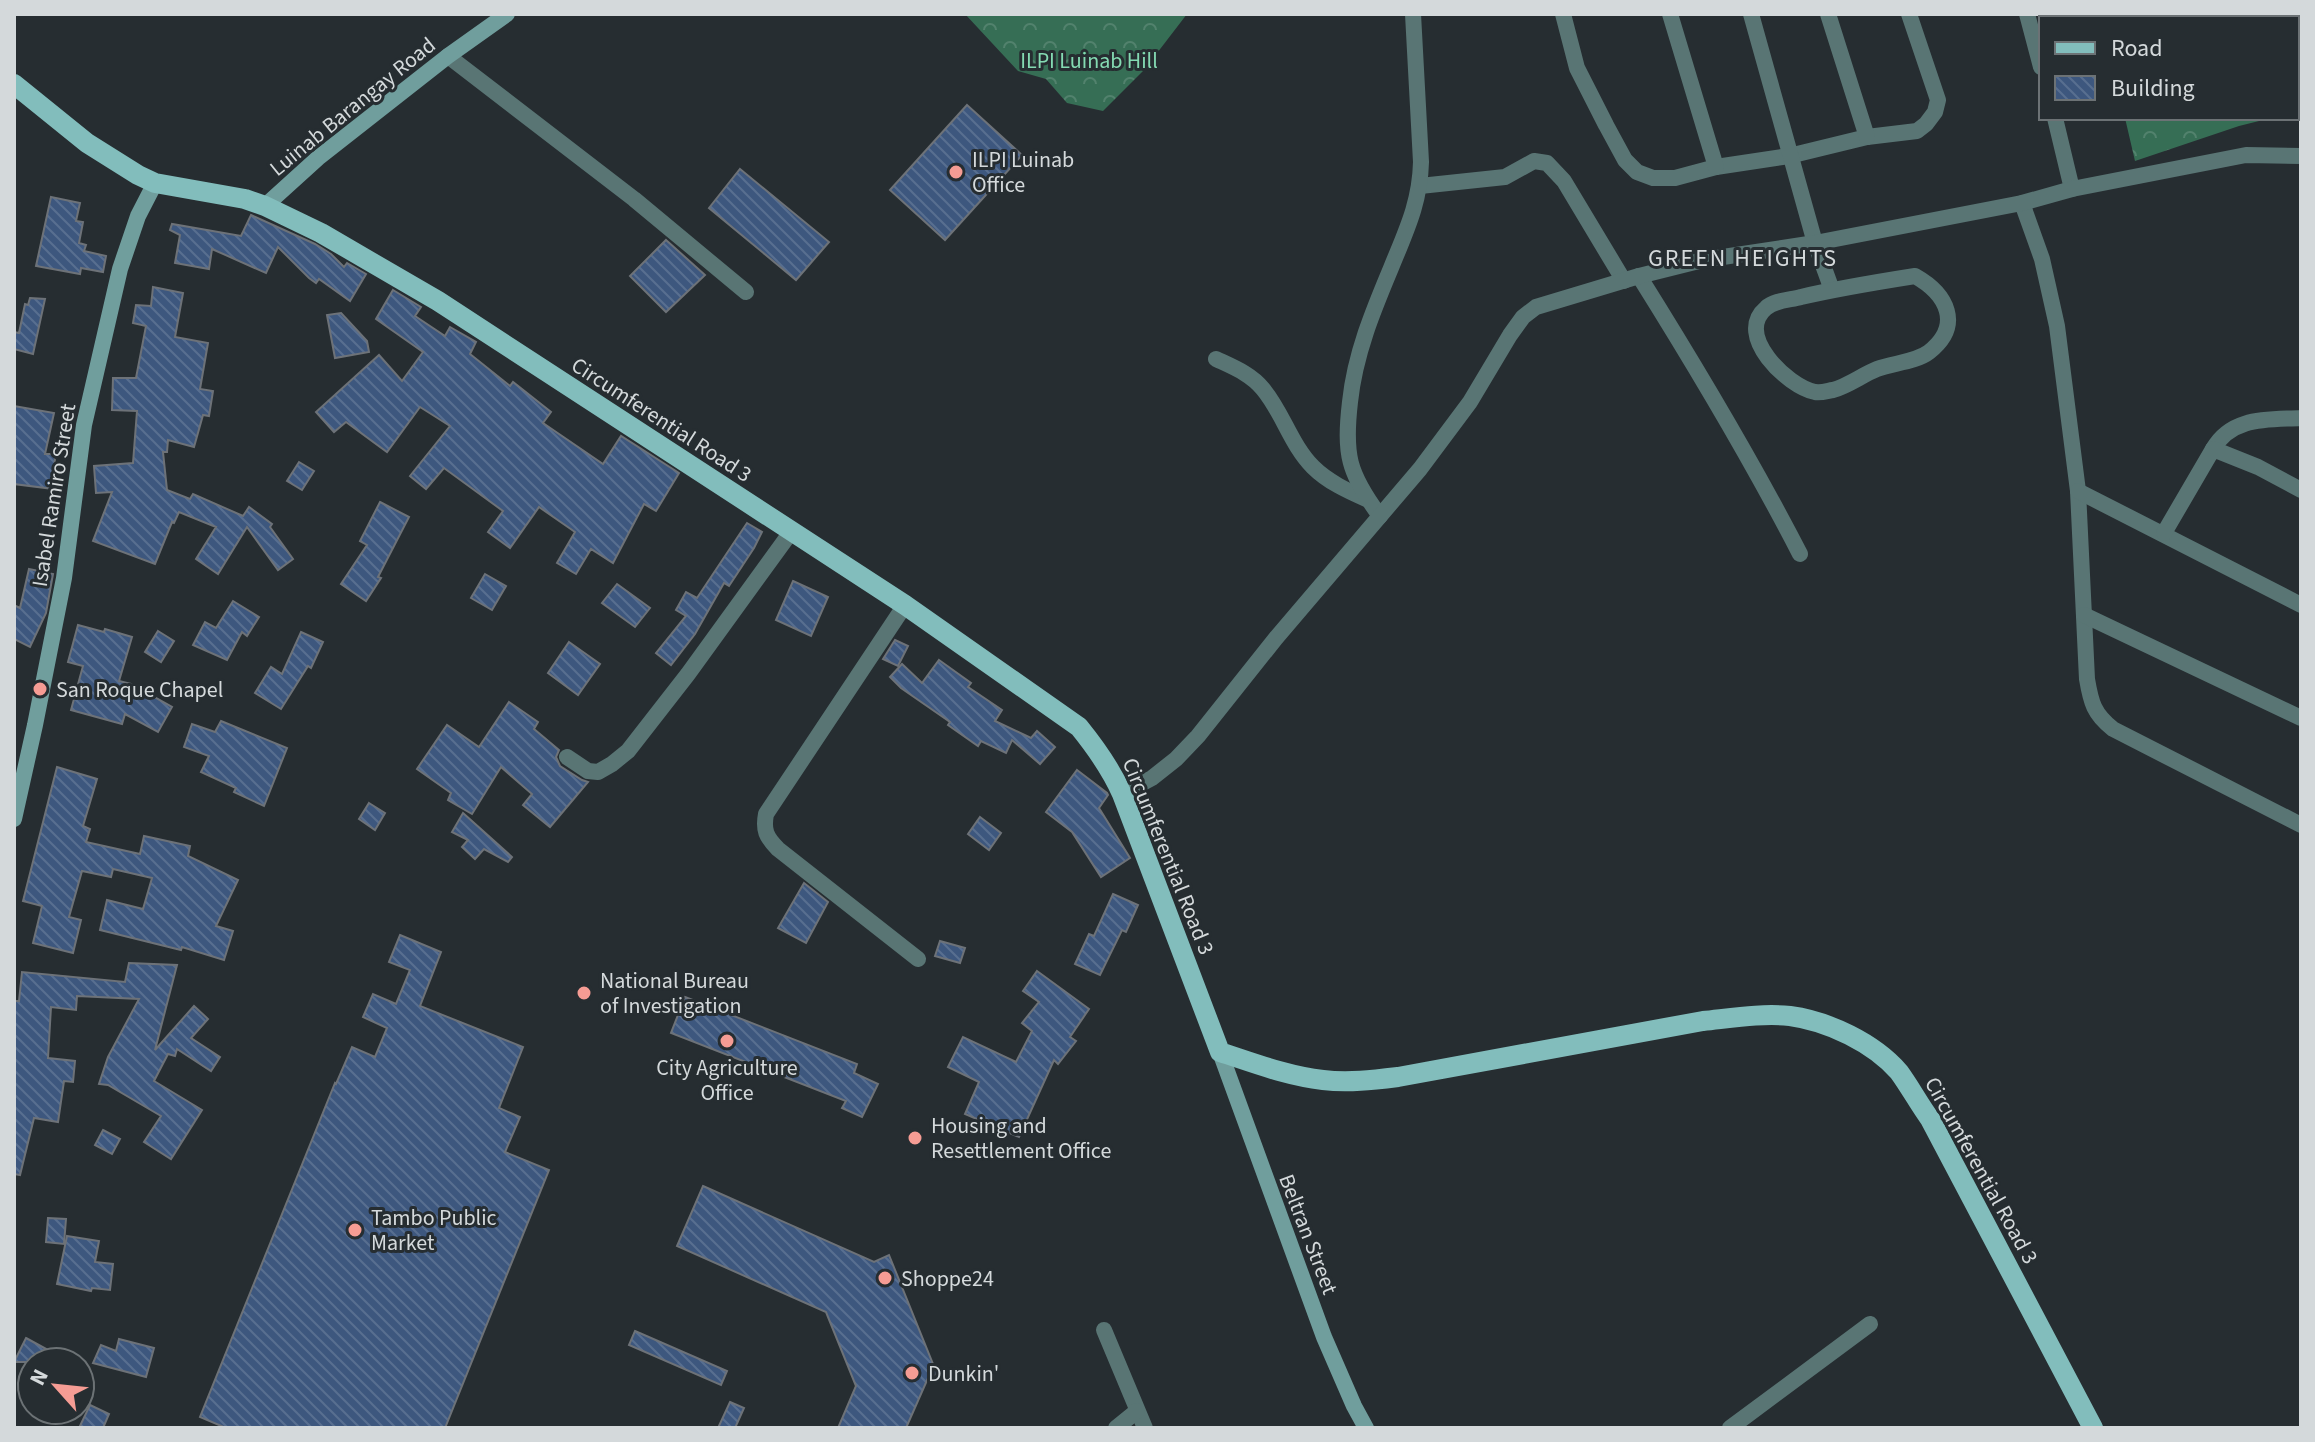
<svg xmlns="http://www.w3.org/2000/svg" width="2315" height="1442" viewBox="0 0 2315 1442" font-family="'Source Sans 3',sans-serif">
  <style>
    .forest { fill: url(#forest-crowns) }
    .building { fill: url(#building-back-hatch); stroke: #6d7278; stroke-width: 2 }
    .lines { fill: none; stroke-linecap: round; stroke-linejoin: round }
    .street { stroke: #597574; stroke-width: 16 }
    .secondary { stroke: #709e9d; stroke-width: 16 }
    .primary { stroke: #82bdbc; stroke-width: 20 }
    .poi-dot { fill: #f59c94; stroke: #262d31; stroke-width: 3 }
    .labels { text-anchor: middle; stroke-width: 6; stroke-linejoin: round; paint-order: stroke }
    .park-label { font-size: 22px; fill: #84dab2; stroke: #262d31 }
    .street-label { font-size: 22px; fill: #d4d9db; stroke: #262d31 }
    .poi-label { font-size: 22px; fill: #d4d9db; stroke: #262d31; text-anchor: start }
    .neighbourhood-label { font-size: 24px; letter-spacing: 2px; fill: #d4d9db; stroke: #262d31 }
  </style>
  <defs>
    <pattern id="forest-crowns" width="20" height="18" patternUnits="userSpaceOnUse" patternTransform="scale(2)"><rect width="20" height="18" fill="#366e55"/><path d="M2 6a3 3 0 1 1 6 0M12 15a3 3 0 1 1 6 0" fill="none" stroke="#52826d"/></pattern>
    <pattern id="building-back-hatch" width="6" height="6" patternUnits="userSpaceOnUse" patternTransform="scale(2)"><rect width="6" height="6" fill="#3d577e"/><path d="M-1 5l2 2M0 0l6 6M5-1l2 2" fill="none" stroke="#586f90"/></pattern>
  </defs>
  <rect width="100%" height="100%" fill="#262d31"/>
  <g class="forest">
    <path d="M 965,14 L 1187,14 L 1144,70 L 1103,111 L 1067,103 L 1046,79 L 1018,71 Z"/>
    <path d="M 2103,14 L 2301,14 L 2301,110 L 2297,111 L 2297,18 L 2101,18 Z"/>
    <path d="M 2125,118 L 2271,118 L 2239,126 L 2135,161 Z"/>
  </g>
  <g class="building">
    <path d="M 967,105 L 1022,155 L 945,240 L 890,190 Z"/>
    <path d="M 740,169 L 829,242 L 796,280 L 709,208 Z"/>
    <path d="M 51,197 L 80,203 L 76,221 L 83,222 L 79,243 L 86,245 L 84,251 L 106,256 L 103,272 L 81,268 L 80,274 L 36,266 Z"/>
    <path d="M 251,215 L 315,244 L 331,254 L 344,267 L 347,263 L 366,274 L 350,301 L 319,279 L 316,283 L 309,278 L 278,247 L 266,273 L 212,249 L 209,269 L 175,263 L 180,235 L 170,230 L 172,224 L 241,236 Z"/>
    <path d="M 666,240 L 705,275 L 666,312 L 630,276 Z"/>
    <path d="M 153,287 L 183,293 L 175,337 L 208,343 L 200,389 L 213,391 L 209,416 L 203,415 L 194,447 L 168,440 L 167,452 L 163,452 L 167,490 L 190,499 L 193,494 L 243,516 L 249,507 L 272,524 L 270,527 L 293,559 L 278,570 L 247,527 L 218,574 L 196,559 L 216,527 L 179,512 L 174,523 L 172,522 L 155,564 L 93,541 L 112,492 L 96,493 L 94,466 L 133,463 L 137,411 L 112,410 L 113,378 L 136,378 L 146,326 L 133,323 L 136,305 L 151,306 Z"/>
    <path d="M 393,290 L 421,307 L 415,316 L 445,336 L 450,327 L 476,342 L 470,354 L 510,386 L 513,382 L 551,412 L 543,423 L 603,464 L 621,436 L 679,473 L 656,511 L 644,504 L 613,563 L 591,549 L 576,574 L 557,563 L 575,532 L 539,507 L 510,548 L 488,532 L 503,511 L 444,468 L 426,489 L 410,476 L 450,426 L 420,407 L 387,452 L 346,422 L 334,432 L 316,412 L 379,355 L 402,381 L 423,352 L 376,319 Z"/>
    <path d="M 30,298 L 45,299 L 33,354 L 14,349 L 14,332 L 19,333 L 25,304 L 28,305 Z"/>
    <path d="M 341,313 L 367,341 L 369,352 L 335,358 L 327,315 Z"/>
    <path d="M 14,406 L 54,413 L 45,454 L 55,454 L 54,489 L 14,484 Z"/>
    <path d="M 299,462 L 314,471 L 302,490 L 287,481 Z"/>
    <path d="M 380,502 L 409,517 L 378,577 L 381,578 L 366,601 L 341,584 L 367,545 L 360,541 Z"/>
    <path d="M 747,523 L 762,532 L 754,548 L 729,586 L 724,583 L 695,634 L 671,665 L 656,653 L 686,616 L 676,610 L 686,592 L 697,598 Z"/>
    <path d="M 29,569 L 53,574 L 46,613 L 30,647 L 14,639 L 14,605 L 20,608 Z"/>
    <path d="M 485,574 L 506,586 L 492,610 L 471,598 Z"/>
    <path d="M 793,581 L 828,597 L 811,636 L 776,620 Z"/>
    <path d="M 617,584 L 650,608 L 635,627 L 602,603 Z"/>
    <path d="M 233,601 L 259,617 L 247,636 L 242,632 L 227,660 L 193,645 L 205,622 L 216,628 Z"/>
    <path d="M 78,625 L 104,632 L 105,629 L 132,637 L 119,681 L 131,684 L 172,707 L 158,732 L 125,714 L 122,724 L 71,710 L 83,666 L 68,662 Z"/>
    <path d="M 158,631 L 174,641 L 161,662 L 145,652 Z"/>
    <path d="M 301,632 L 323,642 L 311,668 L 308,666 L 281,709 L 255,693 L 271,667 L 282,674 Z"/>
    <path d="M 895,640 L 908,646 L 898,666 L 883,659 Z"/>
    <path d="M 569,642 L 600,664 L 578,695 L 548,673 Z"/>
    <path d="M 939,660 L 971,683 L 968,687 L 1002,710 L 995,721 L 1031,738 L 1037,731 L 1055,747 L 1040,764 L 1012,740 L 1006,753 L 981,741 L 978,746 L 948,725 L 950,722 L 901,688 L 890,677 L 902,664 L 922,683 Z"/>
    <path d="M 509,702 L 538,722 L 534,729 L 559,750 L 556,757 L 560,766 L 582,780 L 588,782 L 550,827 L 523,805 L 532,794 L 501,767 L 472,814 L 448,800 L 451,793 L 417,769 L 447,725 L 479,747 Z"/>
    <path d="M 221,721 L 287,748 L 264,806 L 234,792 L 236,788 L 201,772 L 209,756 L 184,747 L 192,724 L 215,732 Z"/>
    <path d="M 57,767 L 97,779 L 83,826 L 90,829 L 86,842 L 140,854 L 144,836 L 190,846 L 188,856 L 238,880 L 216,926 L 233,931 L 224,960 L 182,947 L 181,950 L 100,930 L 107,900 L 143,909 L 152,878 L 113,869 L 111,877 L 82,871 L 69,917 L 81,920 L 73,953 L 33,943 L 42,906 L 23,901 Z"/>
    <path d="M 1077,770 L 1107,793 L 1108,795 L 1099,808 L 1130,858 L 1101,877 L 1072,832 L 1046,812 Z"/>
    <path d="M 369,803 L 385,813 L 375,830 L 359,819 Z"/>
    <path d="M 463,813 L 512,857 L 508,862 L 484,849 L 475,859 L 462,847 L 468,840 L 452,832 Z"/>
    <path d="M 980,817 L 1001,833 L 989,850 L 968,834 Z"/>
    <path d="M 804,883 L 828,902 L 806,943 L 778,928 Z"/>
    <path d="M 1113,894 L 1138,905 L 1126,932 L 1122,930 L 1100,975 L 1075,964 L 1089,934 L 1094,936 Z"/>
    <path d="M 400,935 L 441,952 L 420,1006 L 523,1047 L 499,1108 L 520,1117 L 505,1152 L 549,1170 L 445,1428 L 226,1428 L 200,1417 L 335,1083 L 336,1084 L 352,1047 L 375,1057 L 387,1028 L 363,1017 L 373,994 L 396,1004 L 410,970 L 389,962 Z"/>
    <path d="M 940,941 L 965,948 L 960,963 L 935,956 Z"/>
    <path d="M 129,963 L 177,965 L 155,1050 L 194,1006 L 208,1019 L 191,1038 L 220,1057 L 211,1071 L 177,1049 L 175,1056 L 168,1054 L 154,1081 L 202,1110 L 171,1159 L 144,1142 L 161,1116 L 108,1085 L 99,1084 L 108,1057 L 139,999 L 77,996 L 76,1010 L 51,1007 L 48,1058 L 75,1061 L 73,1082 L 64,1081 L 58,1122 L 34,1118 L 20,1175 L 14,1174 L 14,1001 L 19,1001 L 22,972 L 125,982 Z"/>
    <path d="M 1037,971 L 1089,1009 L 1070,1037 L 1076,1041 L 1058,1064 L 1054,1060 L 1019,1137 L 965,1114 L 979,1082 L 948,1067 L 963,1037 L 1016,1062 L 1032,1031 L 1022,1023 L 1039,1002 L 1023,991 Z"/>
    <path d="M 685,997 L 857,1064 L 854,1073 L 878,1084 L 862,1117 L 842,1108 L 846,1101 L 671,1033 Z"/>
    <path d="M 103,1130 L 120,1139 L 112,1154 L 95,1145 Z"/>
    <path d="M 703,1186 L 874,1262 L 889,1255 L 937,1374 L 928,1378 L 906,1428 L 838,1428 L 856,1386 L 826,1312 L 677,1246 Z"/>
    <path d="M 48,1218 L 66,1219 L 64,1244 L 46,1242 Z"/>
    <path d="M 67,1236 L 99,1241 L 95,1262 L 113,1264 L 110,1290 L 92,1288 L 91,1291 L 57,1284 Z"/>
    <path d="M 635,1331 L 727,1371 L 721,1385 L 629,1345 Z"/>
    <path d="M 26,1338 L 48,1350 L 41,1362 L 14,1362 Z"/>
    <path d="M 119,1339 L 154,1348 L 146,1377 L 93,1363 L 101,1345 L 116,1351 Z"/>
    <path d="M 730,1402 L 744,1408 L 735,1428 L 718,1428 Z"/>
    <path d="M 90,1405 L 109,1414 L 103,1428 L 79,1428 Z"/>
  </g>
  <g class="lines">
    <g class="street">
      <path d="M 1563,14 L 1577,68 L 1606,125 L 1625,160 L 1637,172 L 1653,178 L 1675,178 L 1716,167 L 1789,156 L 1867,137 L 1917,131 L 1926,124 L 1935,112 L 1938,100 L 1909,14"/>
      <path d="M 1670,14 L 1716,167"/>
      <path d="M 1751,14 L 1815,243 L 1832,290"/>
      <path d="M 1828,14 L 1867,137"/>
      <path d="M 2027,14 L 2041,67"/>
      <path d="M 448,56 L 634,199 L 746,292"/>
      <path d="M 2055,118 L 2072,189"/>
      <path d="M 1420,186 L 1505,177 L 1534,161 L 1547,163 L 1564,181 L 1624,281"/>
      <path d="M 2022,203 L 2042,259 L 2057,326 L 2078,491 L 2087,679 C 2091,703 2094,714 2113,729 L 2301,825"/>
      <path d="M 1639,276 C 1696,367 1751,459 1800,554"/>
      <path d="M 1915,276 C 1947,294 1963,325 1929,352 C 1916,362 1893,363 1877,369 C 1862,375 1848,386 1833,390 C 1827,391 1821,393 1815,392 C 1787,386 1734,335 1766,308 C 1775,300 1790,300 1801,297 C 1839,288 1877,282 1915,276 Z"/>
      <path d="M 1216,359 C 1233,367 1251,374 1263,389 C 1283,413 1291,445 1313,467 C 1328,482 1348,491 1366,499"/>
      <path d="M 2213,449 C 2232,416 2268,420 2301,418"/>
      <path d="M 2078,491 L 2301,605"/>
      <path d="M 1380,516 C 1348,473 1344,454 1350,402 C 1355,354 1373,311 1391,268 C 1406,231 1420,203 1421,162 L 1413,14"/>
      <path d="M 2164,533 L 2213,449 L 2258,467 L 2301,490"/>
      <path d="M 905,605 L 766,814 C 763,830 766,837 778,849 L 918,959"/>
      <path d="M 2084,615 L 2301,718"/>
      <path d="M 567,757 L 588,771 L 598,772 L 612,764 L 628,751 L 688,674 L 791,532"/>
      <path d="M 1122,794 L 1152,778 L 1176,759 L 1198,736 L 1276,638 L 1420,469 L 1470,402 L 1510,335 L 1523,317 L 1536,307 L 1639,276 L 1703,260 L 1815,243 L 2022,203 L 2072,189 L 2246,155 L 2301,156"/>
      <path d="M 1104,1330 L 1145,1428"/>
      <path d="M 1116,1428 L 1137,1411"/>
      <path d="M 1730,1428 L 1870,1324"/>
    </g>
    <g class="secondary">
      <path d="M 265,206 L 318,158 L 448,56 L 507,14"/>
      <path d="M 14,819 L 35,725 L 64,578 L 84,425 L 120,269 L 138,216 L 155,183"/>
      <path d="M 1220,1052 L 1324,1337 L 1354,1406 L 1366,1428"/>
    </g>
    <path class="primary" d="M 14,84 L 87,143 L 138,175 L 155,183 L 245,199 L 265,206 L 321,233 L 438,301 L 905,605 L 1079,727 C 1096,748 1111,769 1122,794 L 1220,1052 C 1254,1063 1287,1076 1323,1080 C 1348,1083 1373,1080 1398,1077 L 1703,1021 C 1732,1018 1762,1013 1790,1016 C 1828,1021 1874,1043 1899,1072 C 1910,1087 1919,1104 1930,1119 L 2093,1428"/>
  </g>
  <g class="poi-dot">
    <circle cx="956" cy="172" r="8"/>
    <circle cx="40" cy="689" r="8"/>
    <circle cx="584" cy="993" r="8"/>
    <circle cx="727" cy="1041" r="8"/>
    <circle cx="915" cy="1138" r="8"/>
    <circle cx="355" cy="1230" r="8"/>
    <circle cx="885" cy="1278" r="8"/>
    <circle cx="912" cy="1373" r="8"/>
  </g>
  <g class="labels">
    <g class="park-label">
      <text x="1089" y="68">ILPI Luinab Hill</text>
    </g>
    <g class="street-label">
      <text transform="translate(352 106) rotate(-39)" y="8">Luinab Barangay Road</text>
      <text transform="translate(662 419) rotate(33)" y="8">Circumferential Road 3</text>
      <text transform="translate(53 495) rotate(-81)" y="8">Isabel Ramiro Street</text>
      <text transform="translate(1169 856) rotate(68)" y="8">Circumferential Road 3</text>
      <text transform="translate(1982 1170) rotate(61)" y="8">Circumferential Road 3</text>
      <text transform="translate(1309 1234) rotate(69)" y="8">Beltran Street</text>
    </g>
    <g class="poi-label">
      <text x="972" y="167">ILPI Luinab<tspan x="972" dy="25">Office</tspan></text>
      <text x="56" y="697">San Roque Chapel</text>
      <text x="600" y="988">National Bureau<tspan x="600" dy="25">of Investigation</tspan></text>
      <text x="727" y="1075" text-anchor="middle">City Agriculture<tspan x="727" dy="25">Office</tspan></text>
      <text x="931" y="1133">Housing and<tspan x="931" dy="25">Resettlement Office</tspan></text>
      <text x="371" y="1225">Tambo Public<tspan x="371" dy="25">Market</tspan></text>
      <text x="901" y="1286">Shoppe24</text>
      <text x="928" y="1381">Dunkin'</text>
    </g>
    <g class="neighbourhood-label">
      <text x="1743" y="266">GREEN HEIGHTS</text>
    </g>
  </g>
  <rect width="2315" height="1442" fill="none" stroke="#d4d9db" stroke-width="32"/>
  <rect x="2039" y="16" width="260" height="104" fill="#262d31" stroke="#6c7275" stroke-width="2"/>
  <rect x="2055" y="42" width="40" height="12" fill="#82bdbc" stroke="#6c7275" stroke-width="2"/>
  <text x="2111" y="56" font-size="24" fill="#d4d9db">Road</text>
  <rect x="2055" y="76" width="40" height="24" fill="url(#building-back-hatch)" stroke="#6c7275" stroke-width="2"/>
  <text x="2111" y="96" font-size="24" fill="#d4d9db">Building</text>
  <g transform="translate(56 1386) rotate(297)"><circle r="38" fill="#262d31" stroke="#6c7275" stroke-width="2"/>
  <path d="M0-6L14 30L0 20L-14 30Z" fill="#f59c94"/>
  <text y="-12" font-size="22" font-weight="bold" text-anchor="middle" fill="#d4d9db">N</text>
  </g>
</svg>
